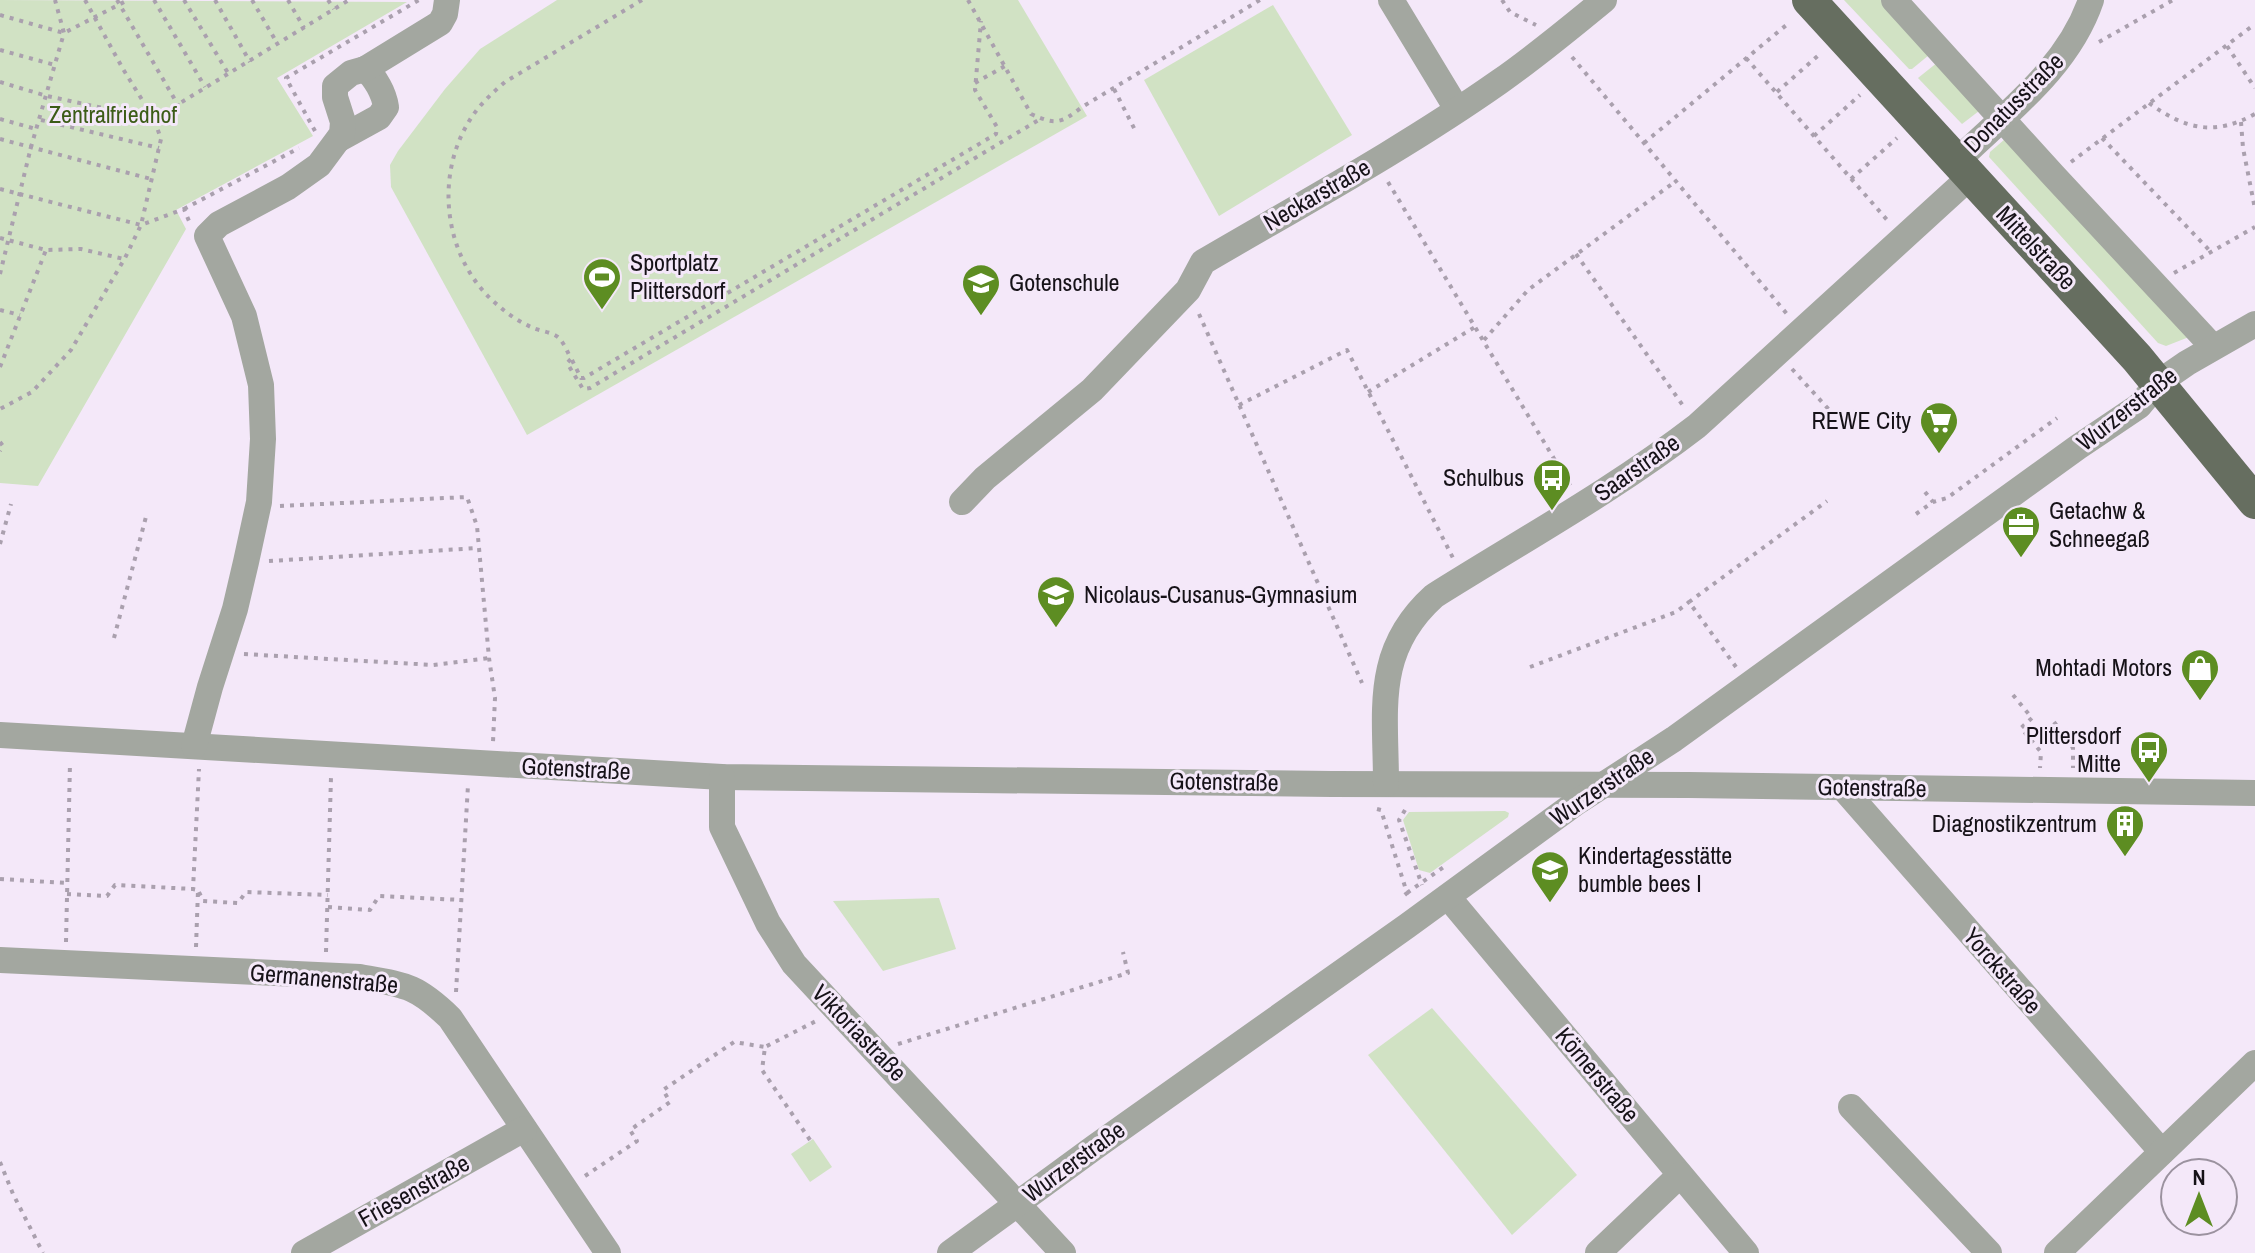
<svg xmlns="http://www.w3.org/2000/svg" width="2255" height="1253" viewBox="0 0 2255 1253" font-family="'Archivo Narrow',sans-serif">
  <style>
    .green { fill: #d1e2c4 }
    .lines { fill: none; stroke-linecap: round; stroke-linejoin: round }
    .path { stroke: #aaa0ae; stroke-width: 4; stroke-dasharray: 4 6; stroke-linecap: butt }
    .minor { stroke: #a3a7a0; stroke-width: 26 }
    .major { stroke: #666e60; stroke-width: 34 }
    .labels { text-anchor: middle; stroke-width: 6; stroke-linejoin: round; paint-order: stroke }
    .street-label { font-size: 24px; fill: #161218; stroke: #f4e8f9 }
    .park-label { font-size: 24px; fill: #3c5c17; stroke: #f4e8f9 }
    .poi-label { font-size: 24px; fill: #161218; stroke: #f4e8f9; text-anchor: start }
  </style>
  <rect width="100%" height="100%" fill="#f4e8f9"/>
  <g class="green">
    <path d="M 0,0 L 407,2 L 277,78 L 313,136 L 176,210 L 186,229 L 38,486 L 0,483 Z"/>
    <path d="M 557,0 L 1018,0 L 1087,116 L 527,435 L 391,187 L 390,165 L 398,151 L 445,89 L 480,49 Z"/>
    <path d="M 1844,0 L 1882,0 L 1929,55 L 1912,69 L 1909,69 Z"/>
    <path d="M 1273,5 L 1352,135 L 1219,216 L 1144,80 Z"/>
    <path d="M 1938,62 L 1979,111 L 1962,124 L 1918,78 Z"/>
    <path d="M 2005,139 L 2189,337 L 2166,346 L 2158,343 L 1989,157 L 1990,152 Z"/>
    <path d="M 1505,811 L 1509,813 L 1508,817 L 1430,873 L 1419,870 L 1403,820 L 1409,812 Z"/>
    <path d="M 939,898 L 956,949 L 883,971 L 833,901 Z"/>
    <path d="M 1432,1008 L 1577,1175 L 1512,1235 L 1368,1055 Z"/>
    <path d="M 813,1139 L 832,1167 L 810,1182 L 791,1154 Z"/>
  </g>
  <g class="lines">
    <g class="path">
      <path d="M 85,0 L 123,69 L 154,119 L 349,0"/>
      <path d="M 117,0 L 178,105"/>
      <path d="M 154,0 L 205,87"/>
      <path d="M 184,0 L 228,73"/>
      <path d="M 215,0 L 250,62"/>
      <path d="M 252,0 L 277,43"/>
      <path d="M 288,0 L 304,28"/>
      <path d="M 328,0 L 334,9"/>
      <path d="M 642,0 L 505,82 C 491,94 477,107 468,123 C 433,182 446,264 500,307 C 509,315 520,322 531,327 C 539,331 553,332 559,338 C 564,343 568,353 571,359 L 567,363 L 583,389 L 590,388 L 1042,118"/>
      <path d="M 968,0 L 1031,114 C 1056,125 1060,124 1082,107 L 1260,0"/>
      <path d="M 1502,0 L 1510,12 L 1536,25"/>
      <path d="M 0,15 L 64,33 L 128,0"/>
      <path d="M 2099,42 L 2173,0"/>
      <path d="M 2227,46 L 2255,88"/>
      <path d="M 0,50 L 55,65"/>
      <path d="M 1572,57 L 1787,314"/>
      <path d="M 1746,58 L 1888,221"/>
      <path d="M 0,82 L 47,96 L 154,119 L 161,139 L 141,225 L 125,258 L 71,350 L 32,392 L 0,409"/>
      <path d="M 975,83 L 1005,66"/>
      <path d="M 1114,89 L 1135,130"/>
      <path d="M 1777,92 L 1821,53"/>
      <path d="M 2149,103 C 2186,130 2215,136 2255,114"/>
      <path d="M 0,119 L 36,129"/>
      <path d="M 41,120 L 159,148"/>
      <path d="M 2241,122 L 2243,148 L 2255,209"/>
      <path d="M 315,131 L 286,78 L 419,0"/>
      <path d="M 1814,136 L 1860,95"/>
      <path d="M 2102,138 L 2211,252"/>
      <path d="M 0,139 L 151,179"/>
      <path d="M 1644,143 L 1790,22"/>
      <path d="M 2071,162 L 2255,24"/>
      <path d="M 1851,179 L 1897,138"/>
      <path d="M 1388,182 L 1571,487"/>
      <path d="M 0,189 L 141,225 L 184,209 L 189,221"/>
      <path d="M 184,209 L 299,148"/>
      <path d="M 0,238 L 46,250 L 81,249 L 124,259"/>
      <path d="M 1576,254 L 1684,407"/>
      <path d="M 2174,273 L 2255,227"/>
      <path d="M 0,274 L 31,147 L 64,33 L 55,0"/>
      <path d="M 0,310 L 20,315"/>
      <path d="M 1199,314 L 1362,683"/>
      <path d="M 1484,340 L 1528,290 L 1676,181"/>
      <path d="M 572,360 L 581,378 L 584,378 L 996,134 L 997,127 L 975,90 L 981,21"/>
      <path d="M 0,367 L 46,250"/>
      <path d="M 1792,369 L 1842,424"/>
      <path d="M 1368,392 L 1475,327"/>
      <path d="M 1239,405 L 1347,350 L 1453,558"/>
      <path d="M 0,442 L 3,446 L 0,451"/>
      <path d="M 1925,492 L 1933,502"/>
      <path d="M 280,506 L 467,497 L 477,526 L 489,658 L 495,698 L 493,742"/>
      <path d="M 1916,514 L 1933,502 L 1947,498 L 2057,418"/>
      <path d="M 0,544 L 11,504"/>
      <path d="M 269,561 L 478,548"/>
      <path d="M 114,638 L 147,513"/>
      <path d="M 244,654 L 433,665 L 489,658"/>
      <path d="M 1530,667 L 1676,612 L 1689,602"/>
      <path d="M 1736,667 L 1689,602 L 1827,501"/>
      <path d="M 2013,695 L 2032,718 L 2021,728 L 2041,752 L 2040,768"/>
      <path d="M 2054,722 L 2073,748 L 2073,768"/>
      <path d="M 1377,809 L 1381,810 L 1407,893 L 1401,898"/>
      <path d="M 1405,810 L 1399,820 L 1422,885"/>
      <path d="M 0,879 L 67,883"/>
      <path d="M 199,892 L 203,901 L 238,903 L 246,892 L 328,895"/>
      <path d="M 1407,893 L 1445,866"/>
      <path d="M 67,894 L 107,896 L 115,885 L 193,889"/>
      <path d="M 328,907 L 370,910 L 379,896 L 462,900"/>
      <path d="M 66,942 L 70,763"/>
      <path d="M 196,947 L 198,890 L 193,889 L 199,769"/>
      <path d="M 326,952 L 331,777"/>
      <path d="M 456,992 L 468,785"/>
      <path d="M 898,1044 L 1128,973 L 1123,952"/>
      <path d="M 810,1140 L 762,1070 L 765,1047 L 816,1021"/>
      <path d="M 0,1162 L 13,1194 L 43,1253"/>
      <path d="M 585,1176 L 637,1141 L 630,1130 L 670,1102 L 663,1090 L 734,1042 L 765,1047"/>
    </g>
    <g class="minor">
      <path d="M 1391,0 L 1457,109"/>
      <path d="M 1894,0 L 2053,175 L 2213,347"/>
      <path d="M 339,139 L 379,117 L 386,107 C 384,93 375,77 365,69"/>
      <path d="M 1956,162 C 2006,113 2068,68 2091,0"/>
      <path d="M 962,502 L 985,478 L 1092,390 L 1188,290 L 1203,262 C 1302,204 1405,148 1499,82 C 1535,57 1570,28 1604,0"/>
      <path d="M 0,735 L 722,777 L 1332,784 L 1689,785 L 2255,793"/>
      <path d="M 194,746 L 210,687 L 235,609 L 246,562 L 259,502 L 263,439 L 261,385 L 244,316 L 207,236 L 219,224 L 288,187 L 319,165 L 342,134 L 343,122 L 335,97 L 335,86 L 351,73 L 365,69 L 440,23 L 445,14 L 447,0"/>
      <path d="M 722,777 L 722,827 L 768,923 L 794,964 L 1063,1253"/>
      <path d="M 1386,784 C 1386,710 1373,651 1434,596 C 1523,540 1614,490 1697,426 L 1970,177"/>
      <path d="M 1843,788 L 2162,1152"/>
      <path d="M 1448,897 L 1746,1253"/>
      <path d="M 0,960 L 360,977 C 405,985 416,985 450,1018 L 608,1253"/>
      <path d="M 1851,1107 L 1989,1253"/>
      <path d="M 304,1253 L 524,1129"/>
      <path d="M 950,1253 L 1095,1147 L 1407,926 L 1577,802 L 1674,739 L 2078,447 L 2139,406 L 2158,383 L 2187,363 L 2255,324"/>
      <path d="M 1598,1253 L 1680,1175"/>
      <path d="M 2057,1253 L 2255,1063"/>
    </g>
    <path class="major" d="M 1809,0 L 2137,358 L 2255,502"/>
  </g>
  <defs>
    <symbol id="stadium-pin" viewBox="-11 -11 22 30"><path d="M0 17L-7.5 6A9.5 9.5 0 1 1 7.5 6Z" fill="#5d8d22" stroke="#f4e8f9"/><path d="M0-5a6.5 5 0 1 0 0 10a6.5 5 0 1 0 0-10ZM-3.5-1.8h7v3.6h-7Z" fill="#fff"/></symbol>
    <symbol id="school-pin" viewBox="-11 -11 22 30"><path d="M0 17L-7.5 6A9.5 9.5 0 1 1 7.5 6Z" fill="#5d8d22" stroke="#f4e8f9"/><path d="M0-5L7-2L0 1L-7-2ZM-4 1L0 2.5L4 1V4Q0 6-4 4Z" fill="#fff"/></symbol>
    <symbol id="supermarket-pin" viewBox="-11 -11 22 30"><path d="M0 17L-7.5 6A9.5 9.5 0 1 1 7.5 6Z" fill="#5d8d22" stroke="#f4e8f9"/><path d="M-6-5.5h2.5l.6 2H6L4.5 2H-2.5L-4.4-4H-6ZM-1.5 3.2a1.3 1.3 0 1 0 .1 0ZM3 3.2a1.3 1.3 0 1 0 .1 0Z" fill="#fff"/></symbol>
    <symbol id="bus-pin" viewBox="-11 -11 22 30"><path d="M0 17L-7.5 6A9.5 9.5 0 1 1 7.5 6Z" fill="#5d8d22" stroke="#f4e8f9"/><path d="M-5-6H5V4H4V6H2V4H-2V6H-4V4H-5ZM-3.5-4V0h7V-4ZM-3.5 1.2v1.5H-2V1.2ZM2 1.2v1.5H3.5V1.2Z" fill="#fff"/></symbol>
    <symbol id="office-pin" viewBox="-11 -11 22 30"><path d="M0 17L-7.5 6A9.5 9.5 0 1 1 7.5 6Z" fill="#5d8d22" stroke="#f4e8f9"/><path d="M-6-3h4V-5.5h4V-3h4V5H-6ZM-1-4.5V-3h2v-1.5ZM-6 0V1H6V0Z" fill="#fff"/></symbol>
    <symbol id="shop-pin" viewBox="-11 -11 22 30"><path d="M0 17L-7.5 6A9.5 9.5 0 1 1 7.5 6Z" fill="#5d8d22" stroke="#f4e8f9"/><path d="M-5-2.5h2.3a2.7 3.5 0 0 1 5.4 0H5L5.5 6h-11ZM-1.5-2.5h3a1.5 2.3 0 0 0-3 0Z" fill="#fff"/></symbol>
    <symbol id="building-pin" viewBox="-11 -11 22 30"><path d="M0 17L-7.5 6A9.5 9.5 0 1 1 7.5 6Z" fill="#5d8d22" stroke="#f4e8f9"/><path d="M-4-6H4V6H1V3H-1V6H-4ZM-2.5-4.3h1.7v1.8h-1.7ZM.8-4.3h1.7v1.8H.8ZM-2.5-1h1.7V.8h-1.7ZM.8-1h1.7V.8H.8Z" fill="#fff"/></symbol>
  </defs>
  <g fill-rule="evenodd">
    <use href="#stadium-pin" x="580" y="255" width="44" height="60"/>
    <use href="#school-pin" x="959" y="261" width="44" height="60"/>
    <use href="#supermarket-pin" x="1917" y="399" width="44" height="60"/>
    <use href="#bus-pin" x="1530" y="456" width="44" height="60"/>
    <use href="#office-pin" x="1999" y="503" width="44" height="60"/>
    <use href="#school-pin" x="1034" y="573" width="44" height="60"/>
    <use href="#shop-pin" x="2178" y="646" width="44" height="60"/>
    <use href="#bus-pin" x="2127" y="728" width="44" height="60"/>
    <use href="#building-pin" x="2103" y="802" width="44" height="60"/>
    <use href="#school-pin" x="1528" y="848" width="44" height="60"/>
  </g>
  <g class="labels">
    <g class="street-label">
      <text transform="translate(2014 103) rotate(-45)" y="8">Donatusstraße</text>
      <text transform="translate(1317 195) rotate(-30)" y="8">Neckarstraße</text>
      <text transform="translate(2036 248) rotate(47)" y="8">Mittelstraße</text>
      <text transform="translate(2127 409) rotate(-38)" y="8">Wurzerstraße</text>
      <text transform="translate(1637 468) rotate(-35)" y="8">Saarstraße</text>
      <text transform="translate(576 769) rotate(3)" y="8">Gotenstraße</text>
      <text transform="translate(1224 782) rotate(1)" y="8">Gotenstraße</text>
      <text transform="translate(1602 787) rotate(-34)" y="8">Wurzerstraße</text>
      <text transform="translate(1872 788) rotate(1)" y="8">Gotenstraße</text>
      <text transform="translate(2002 971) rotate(49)" y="8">Yorckstraße</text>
      <text transform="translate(324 979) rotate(5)" y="8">Germanenstraße</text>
      <text transform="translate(859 1033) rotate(46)" y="8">Viktoriastraße</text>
      <text transform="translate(1597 1075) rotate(50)" y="8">Körnerstraße</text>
      <text transform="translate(1074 1162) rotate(-36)" y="8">Wurzerstraße</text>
      <text transform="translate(414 1191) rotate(-29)" y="8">Friesenstraße</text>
    </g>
    <g class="park-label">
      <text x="113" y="123">Zentralfriedhof</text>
    </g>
    <g class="poi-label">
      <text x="630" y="271">Sportplatz<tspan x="630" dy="28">Plittersdorf</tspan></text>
      <text x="1009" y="291">Gotenschule</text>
      <text x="1911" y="429" text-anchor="end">REWE City</text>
      <text x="1524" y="486" text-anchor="end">Schulbus</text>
      <text x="2049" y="519">Getachw &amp;<tspan x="2049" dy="28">Schneegaß</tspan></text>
      <text x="1084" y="603">Nicolaus-Cusanus-Gymnasium</text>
      <text x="2172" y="676" text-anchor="end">Mohtadi Motors</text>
      <text x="2121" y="744" text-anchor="end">Plittersdorf<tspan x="2121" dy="28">Mitte</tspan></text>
      <text x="2097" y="832" text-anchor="end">Diagnostikzentrum</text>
      <text x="1578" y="864">Kindertagesstätte<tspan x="1578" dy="28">bumble bees I</tspan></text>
    </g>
  </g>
  <g transform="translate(2199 1197)"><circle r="38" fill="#f4e8f9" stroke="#9b929f" stroke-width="2"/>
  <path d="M0-6L14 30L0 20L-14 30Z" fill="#5d8d22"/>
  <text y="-12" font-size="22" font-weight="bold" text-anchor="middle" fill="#161218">N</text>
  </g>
</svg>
